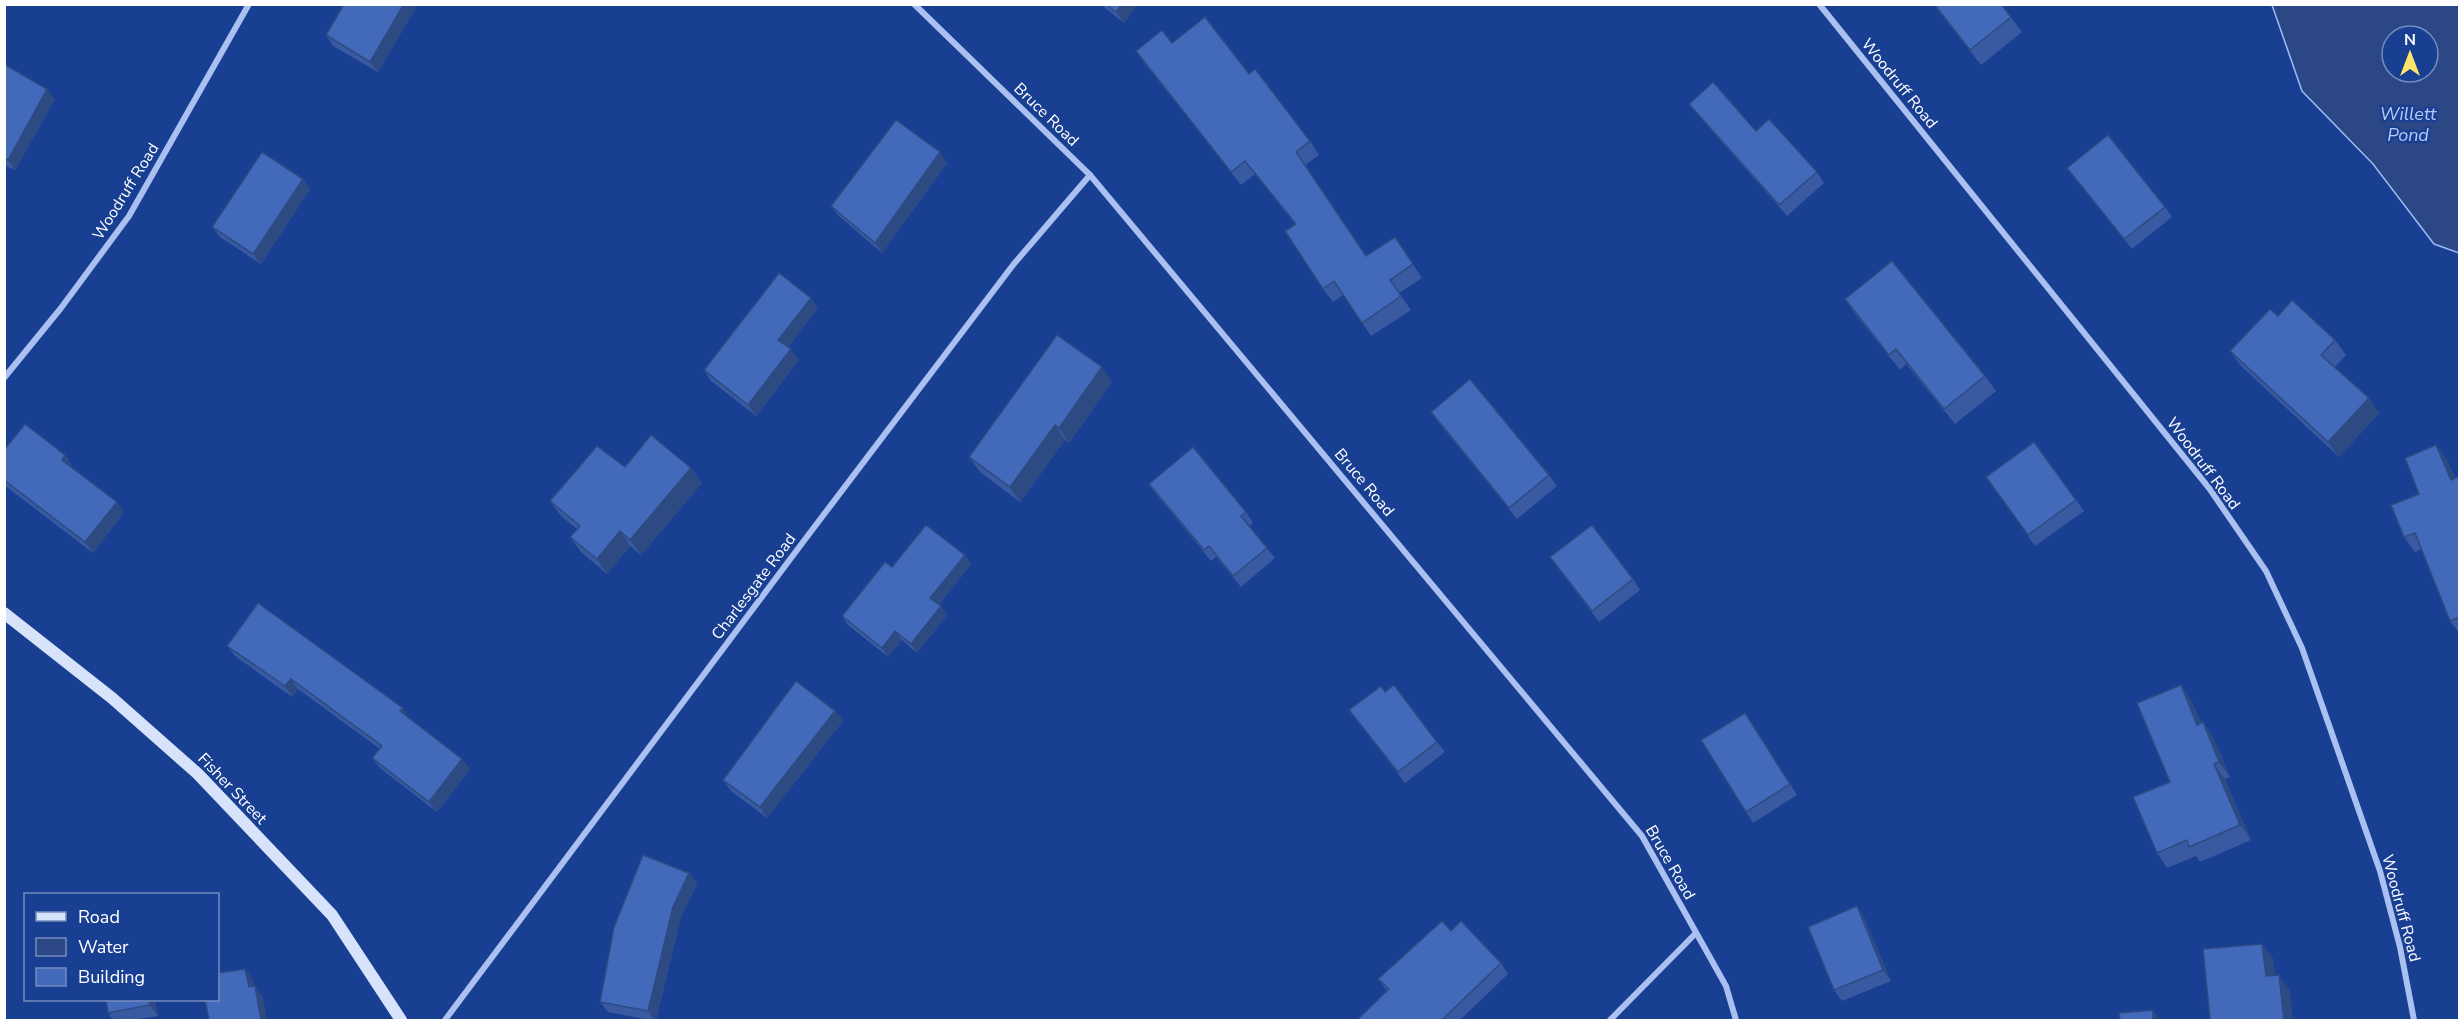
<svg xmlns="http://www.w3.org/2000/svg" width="2464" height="1025" viewBox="0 0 2464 1025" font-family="'Nunito Sans',sans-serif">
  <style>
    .water { fill: #2b4786; stroke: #9cb9f2; stroke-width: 1.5; fill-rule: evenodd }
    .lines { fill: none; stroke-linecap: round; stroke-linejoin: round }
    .minor { stroke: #a9c0f0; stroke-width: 6 }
    .secondary { stroke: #d7e2fb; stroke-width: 12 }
    .wall { fill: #395aa0 }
    .shaded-wall { fill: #2e4a82 }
    .building { fill: #4269ba; stroke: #2e4a82; stroke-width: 1.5 }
    .labels { text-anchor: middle; stroke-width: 4.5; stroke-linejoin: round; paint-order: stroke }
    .street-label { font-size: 16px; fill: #fff; stroke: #193f93 }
    .water-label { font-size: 18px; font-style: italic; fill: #b6cbf6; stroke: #193f93 }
  </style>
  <rect width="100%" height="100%" fill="#193f93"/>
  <path class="water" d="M 2272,5 L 2459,5 L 2459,253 L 2434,244 L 2373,164 L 2302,91 ZM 2392,36 L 2428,36 L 2428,72 L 2392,72 Z"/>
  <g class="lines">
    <g class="minor">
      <path d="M 914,4 L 1090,175 L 1642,836 L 1726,986 L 1736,1020"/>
      <path d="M 1819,4 L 2209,488 L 2266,571 L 2302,648 L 2380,871 L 2400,947 L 2414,1020"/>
      <path d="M 4,378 L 61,308 L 129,216 L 249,4"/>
      <path d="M 445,1020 L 803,542 L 1013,265 L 1090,175"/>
      <path d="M 1610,1020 L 1696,933"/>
    </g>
    <path class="secondary" d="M 4,613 L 112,698 L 198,774 L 332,915 L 401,1020"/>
  </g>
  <g class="wall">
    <path d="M 344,4 L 418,4 L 378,72 L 333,46 L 326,35 Z"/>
    <path d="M 1100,4 L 1138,4 L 1124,23 Z"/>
    <path d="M 1933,4 L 2001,4 L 2022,32 L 1981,65 Z"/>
    <path d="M 1172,43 L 1249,74 L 1310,141 L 1319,155 L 1305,165 L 1366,256 L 1395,237 L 1422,278 L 1399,293 L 1411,310 L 1371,336 L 1343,295 L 1333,302 L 1323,289 L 1295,224 L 1255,174 L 1241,185 L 1145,64 L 1136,51 Z"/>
    <path d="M 4,64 L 55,99 L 15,170 L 4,165 Z"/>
    <path d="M 1689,104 L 1756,131 L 1817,172 L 1824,183 L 1787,216 L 1697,114 Z"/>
    <path d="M 947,163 L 882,253 L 839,216 L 831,206 Z"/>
    <path d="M 2067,168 L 2165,207 L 2172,217 L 2132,249 Z"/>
    <path d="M 303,179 L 310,189 L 261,264 L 220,237 L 212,227 Z"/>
    <path d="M 1845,299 L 1985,376 L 1996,391 L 1955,424 L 1906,364 L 1900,370 L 1855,314 Z"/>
    <path d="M 818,308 L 788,347 L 799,360 L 756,416 L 711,381 L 704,370 Z"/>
    <path d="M 2278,316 L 2335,340 L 2346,355 L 2335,367 L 2379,413 L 2339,457 L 2241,366 L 2230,351 Z"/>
    <path d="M 1112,382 L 1069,443 L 1065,440 L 1020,502 L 980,472 L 969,457 Z"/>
    <path d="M 1431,412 L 1549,475 L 1557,486 L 1517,519 L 1438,422 Z"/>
    <path d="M 2034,442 L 2084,511 L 2035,546 L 1986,477 Z"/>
    <path d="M 2436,445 L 2447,460 L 2455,478 L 2460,476 L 2460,634 L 2450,621 L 2421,549 L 2415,552 L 2404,537 Z"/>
    <path d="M 4,450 L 65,455 L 72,466 L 71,467 L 124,512 L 93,553 L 4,485 Z"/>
    <path d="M 625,467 L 691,468 L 702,483 L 641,555 L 630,546 L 607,574 L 581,552 L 570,537 L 577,529 L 561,516 L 550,501 Z"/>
    <path d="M 1149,484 L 1246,512 L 1253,523 L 1249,526 L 1275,558 L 1241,587 L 1216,557 L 1211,561 L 1156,494 Z"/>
    <path d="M 965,555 L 971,564 L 939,605 L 947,615 L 917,653 L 902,640 L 888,657 L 848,625 L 842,616 L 892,567 Z"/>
    <path d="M 1550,557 L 1633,579 L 1640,590 L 1599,622 Z"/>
    <path d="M 227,646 L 410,719 L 470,769 L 437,812 L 380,768 L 372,758 L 380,749 L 298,689 L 292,697 L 235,656 Z"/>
    <path d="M 1385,692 L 1437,742 L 1445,752 L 1405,783 L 1349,710 Z"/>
    <path d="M 2191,700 L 2201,723 L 2213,737 L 2230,777 L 2225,779 L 2251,840 L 2200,862 L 2196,856 L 2167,868 L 2157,853 L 2170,782 Z"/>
    <path d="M 835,711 L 843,721 L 767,818 L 731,791 L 723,780 Z"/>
    <path d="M 1752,723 L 1797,795 L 1753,823 L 1746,812 Z"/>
    <path d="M 689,873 L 697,884 L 681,917 L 656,1020 L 649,1020 L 608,1012 L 600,1002 Z"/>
    <path d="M 1864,917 L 1891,981 L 1842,1001 L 1834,990 Z"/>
    <path d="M 1451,931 L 1501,963 L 1508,974 L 1460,1020 L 1357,1020 L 1387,991 L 1378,979 Z"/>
    <path d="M 154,999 L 158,1016 L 133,1020 L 113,1020 L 108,1013 Z"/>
  </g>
  <g class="shaded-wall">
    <path d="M 404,4 L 418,4 L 378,72 L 370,62 Z"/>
    <path d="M 1122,4 L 1138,4 L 1124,23 L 1116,12 Z"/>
    <path d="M 47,89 L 55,99 L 15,170 L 8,160 Z"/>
    <path d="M 940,152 L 947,163 L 882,253 L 875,243 Z"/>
    <path d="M 303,179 L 310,189 L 261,264 L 253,254 Z"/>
    <path d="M 811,298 L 818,308 L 786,350 L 778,340 Z"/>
    <path d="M 791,349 L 799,360 L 756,416 L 748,405 Z"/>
    <path d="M 1102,367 L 1112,382 L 1069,443 L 1059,428 Z"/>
    <path d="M 2369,398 L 2379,413 L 2339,457 L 2328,442 Z"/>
    <path d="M 1055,425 L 1065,440 L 1020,502 L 1010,487 Z"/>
    <path d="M 2436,445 L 2447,460 L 2460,490 L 2451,480 Z"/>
    <path d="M 65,455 L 72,466 L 69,471 L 62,460 Z"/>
    <path d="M 691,468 L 702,483 L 641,555 L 630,540 Z"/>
    <path d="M 117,502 L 124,512 L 93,553 L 85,542 Z"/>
    <path d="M 620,531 L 630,546 L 607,574 L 597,559 Z"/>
    <path d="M 965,555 L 971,564 L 937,607 L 930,598 Z"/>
    <path d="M 941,606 L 947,615 L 917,653 L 911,644 Z"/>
    <path d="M 895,631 L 902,640 L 888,657 L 882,648 Z"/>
    <path d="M 291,679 L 298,689 L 292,697 L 285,686 Z"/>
    <path d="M 2181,685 L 2191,700 L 2208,740 L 2197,725 Z"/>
    <path d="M 403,708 L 410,718 L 400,711 Z"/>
    <path d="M 835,711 L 843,721 L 767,818 L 760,807 Z"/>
    <path d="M 1745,713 L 1752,723 L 1797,795 L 1790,784 Z"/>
    <path d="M 2203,722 L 2213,737 L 2230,777 L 2219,762 Z"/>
    <path d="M 462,759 L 470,769 L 437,812 L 429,802 Z"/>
    <path d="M 2214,764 L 2225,779 L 2251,840 L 2240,825 Z"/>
    <path d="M 689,873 L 697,884 L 681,917 L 656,1020 L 654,1020 L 648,1011 L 673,907 Z"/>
    <path d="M 1857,906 L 1864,917 L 1891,981 L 1883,970 Z"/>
    <path d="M 2262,944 L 2273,958 L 2277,991 L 2266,976 Z"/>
    <path d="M 245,969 L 253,979 L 256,997 L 249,987 Z"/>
    <path d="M 2279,975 L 2290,990 L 2293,1020 L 2284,1020 Z"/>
    <path d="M 255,986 L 263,997 L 267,1020 L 261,1020 Z"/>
    <path d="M 149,999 L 154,999 L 158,1016 L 150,1005 Z"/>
    <path d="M 2153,1010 L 2160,1020 L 2153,1020 Z"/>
  </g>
  <g class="building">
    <path d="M 344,4 L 404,4 L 370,62 L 326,35 Z"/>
    <path d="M 1106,4 L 1122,4 L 1116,12 Z"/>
    <path d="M 1934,4 L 2001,4 L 2011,17 L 1970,50 Z"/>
    <path d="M 1205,17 L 1249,74 L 1255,69 L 1310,141 L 1296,152 L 1366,256 L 1395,237 L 1413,264 L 1390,280 L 1401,296 L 1362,323 L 1334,281 L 1323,289 L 1285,231 L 1296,224 L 1245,161 L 1231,172 L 1136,51 L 1162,30 L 1172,43 Z"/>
    <path d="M 4,64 L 47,89 L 8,160 L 4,158 Z"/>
    <path d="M 1713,82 L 1756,131 L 1769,119 L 1817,172 L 1779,205 L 1689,104 Z"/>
    <path d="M 896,120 L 940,152 L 875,243 L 831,206 Z"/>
    <path d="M 2108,135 L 2165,207 L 2124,239 L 2067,168 Z"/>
    <path d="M 262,152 L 303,179 L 253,254 L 212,227 Z"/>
    <path d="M 1892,261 L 1985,376 L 1944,409 L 1896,349 L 1889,355 L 1845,299 Z"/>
    <path d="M 779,273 L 811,298 L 778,340 L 791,349 L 748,405 L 704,370 Z"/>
    <path d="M 2292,300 L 2335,340 L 2321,355 L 2369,398 L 2328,442 L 2230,351 L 2270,309 L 2278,316 Z"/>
    <path d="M 1057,335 L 1102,367 L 1059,428 L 1055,425 L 1010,487 L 969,457 Z"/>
    <path d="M 1470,379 L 1549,475 L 1509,508 L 1431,412 Z"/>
    <path d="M 25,424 L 65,455 L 62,460 L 117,502 L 85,542 L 4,480 L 4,450 Z"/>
    <path d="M 651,435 L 691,468 L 630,540 L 620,531 L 597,559 L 570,537 L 580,526 L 550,501 L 597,446 L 625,467 Z"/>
    <path d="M 2034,442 L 2076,500 L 2028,535 L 1986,477 Z"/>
    <path d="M 2436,445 L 2451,480 L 2460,476 L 2460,617 L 2450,621 L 2415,533 L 2404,537 L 2391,505 L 2419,494 L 2405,458 Z"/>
    <path d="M 1193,447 L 1246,512 L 1241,516 L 1267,548 L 1233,576 L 1209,546 L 1204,550 L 1149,484 Z"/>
    <path d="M 926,525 L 965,555 L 930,598 L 941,606 L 911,644 L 895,631 L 882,648 L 842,616 L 885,562 L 892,567 Z"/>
    <path d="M 1592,525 L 1633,579 L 1592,611 L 1550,557 Z"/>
    <path d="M 258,603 L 403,708 L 400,711 L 462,759 L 429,802 L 372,758 L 382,746 L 291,679 L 285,686 L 227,646 Z"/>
    <path d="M 796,681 L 835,711 L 760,807 L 723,780 Z"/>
    <path d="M 1394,685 L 1437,742 L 1398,772 L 1349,710 L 1381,686 L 1385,692 Z"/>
    <path d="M 2181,685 L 2197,725 L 2203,722 L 2219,762 L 2214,764 L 2240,825 L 2189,847 L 2187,840 L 2157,853 L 2133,797 L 2170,782 L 2137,703 Z"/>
    <path d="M 1745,713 L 1790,784 L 1746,812 L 1701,740 Z"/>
    <path d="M 643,855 L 689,873 L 673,907 L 648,1011 L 600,1002 L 614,927 Z"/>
    <path d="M 1857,906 L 1883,970 L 1834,990 L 1808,927 Z"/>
    <path d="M 1442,921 L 1451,931 L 1461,921 L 1501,963 L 1442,1020 L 1357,1020 L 1389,989 L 1378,979 Z"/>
    <path d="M 2262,944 L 2266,976 L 2279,975 L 2284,1020 L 2210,1020 L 2203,949 Z"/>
    <path d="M 245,969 L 249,987 L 255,986 L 261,1020 L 209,1020 L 205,999 L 218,999 L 218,973 Z"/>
    <path d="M 106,999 L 149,999 L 150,1005 L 108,1013 Z"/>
    <path d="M 2153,1010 L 2153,1020 L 2120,1020 L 2119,1013 Z"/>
  </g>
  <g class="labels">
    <g class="street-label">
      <text transform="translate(1900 83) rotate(51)" y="6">Woodruff Road</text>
      <text transform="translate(1047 114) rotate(44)" y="6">Bruce Road</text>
      <text transform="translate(125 191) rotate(-58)" y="6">Woodruff Road</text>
      <text transform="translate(2204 463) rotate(53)" y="6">Woodruff Road</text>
      <text transform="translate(1365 482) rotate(50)" y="6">Bruce Road</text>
      <text transform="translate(753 586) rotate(-53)" y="6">Charlesgate Road</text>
      <text transform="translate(233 788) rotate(46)" y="6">Fisher Street</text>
      <text transform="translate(1671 862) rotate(60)" y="6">Bruce Road</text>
      <text transform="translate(2402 908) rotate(75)" y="6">Woodruff Road</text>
    </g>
    <g class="water-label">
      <text x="2408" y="120">Willett<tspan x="2408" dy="21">Pond</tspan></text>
    </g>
  </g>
  <rect width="2464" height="1025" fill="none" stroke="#ffffff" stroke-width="12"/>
  <rect x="24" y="893" width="195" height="108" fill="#193f93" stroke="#758cbe" stroke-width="1.5"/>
  <rect x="36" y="912" width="30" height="9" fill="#d7e2fb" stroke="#758cbe" stroke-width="1.5"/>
  <text x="78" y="923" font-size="18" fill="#ffffff">Road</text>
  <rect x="36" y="938" width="30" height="18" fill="#2b4786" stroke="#758cbe" stroke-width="1.5"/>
  <text x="78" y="953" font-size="18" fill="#ffffff">Water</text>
  <rect x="36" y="968" width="30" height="18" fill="#4269ba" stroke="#758cbe" stroke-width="1.5"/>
  <text x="78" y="983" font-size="18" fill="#ffffff">Building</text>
  <g transform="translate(2410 54)"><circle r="28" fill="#193f93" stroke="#758cbe" stroke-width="1.5"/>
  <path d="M0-4.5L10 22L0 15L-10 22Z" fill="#ffe668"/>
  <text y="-9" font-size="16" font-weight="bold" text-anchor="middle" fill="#ffffff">N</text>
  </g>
</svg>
